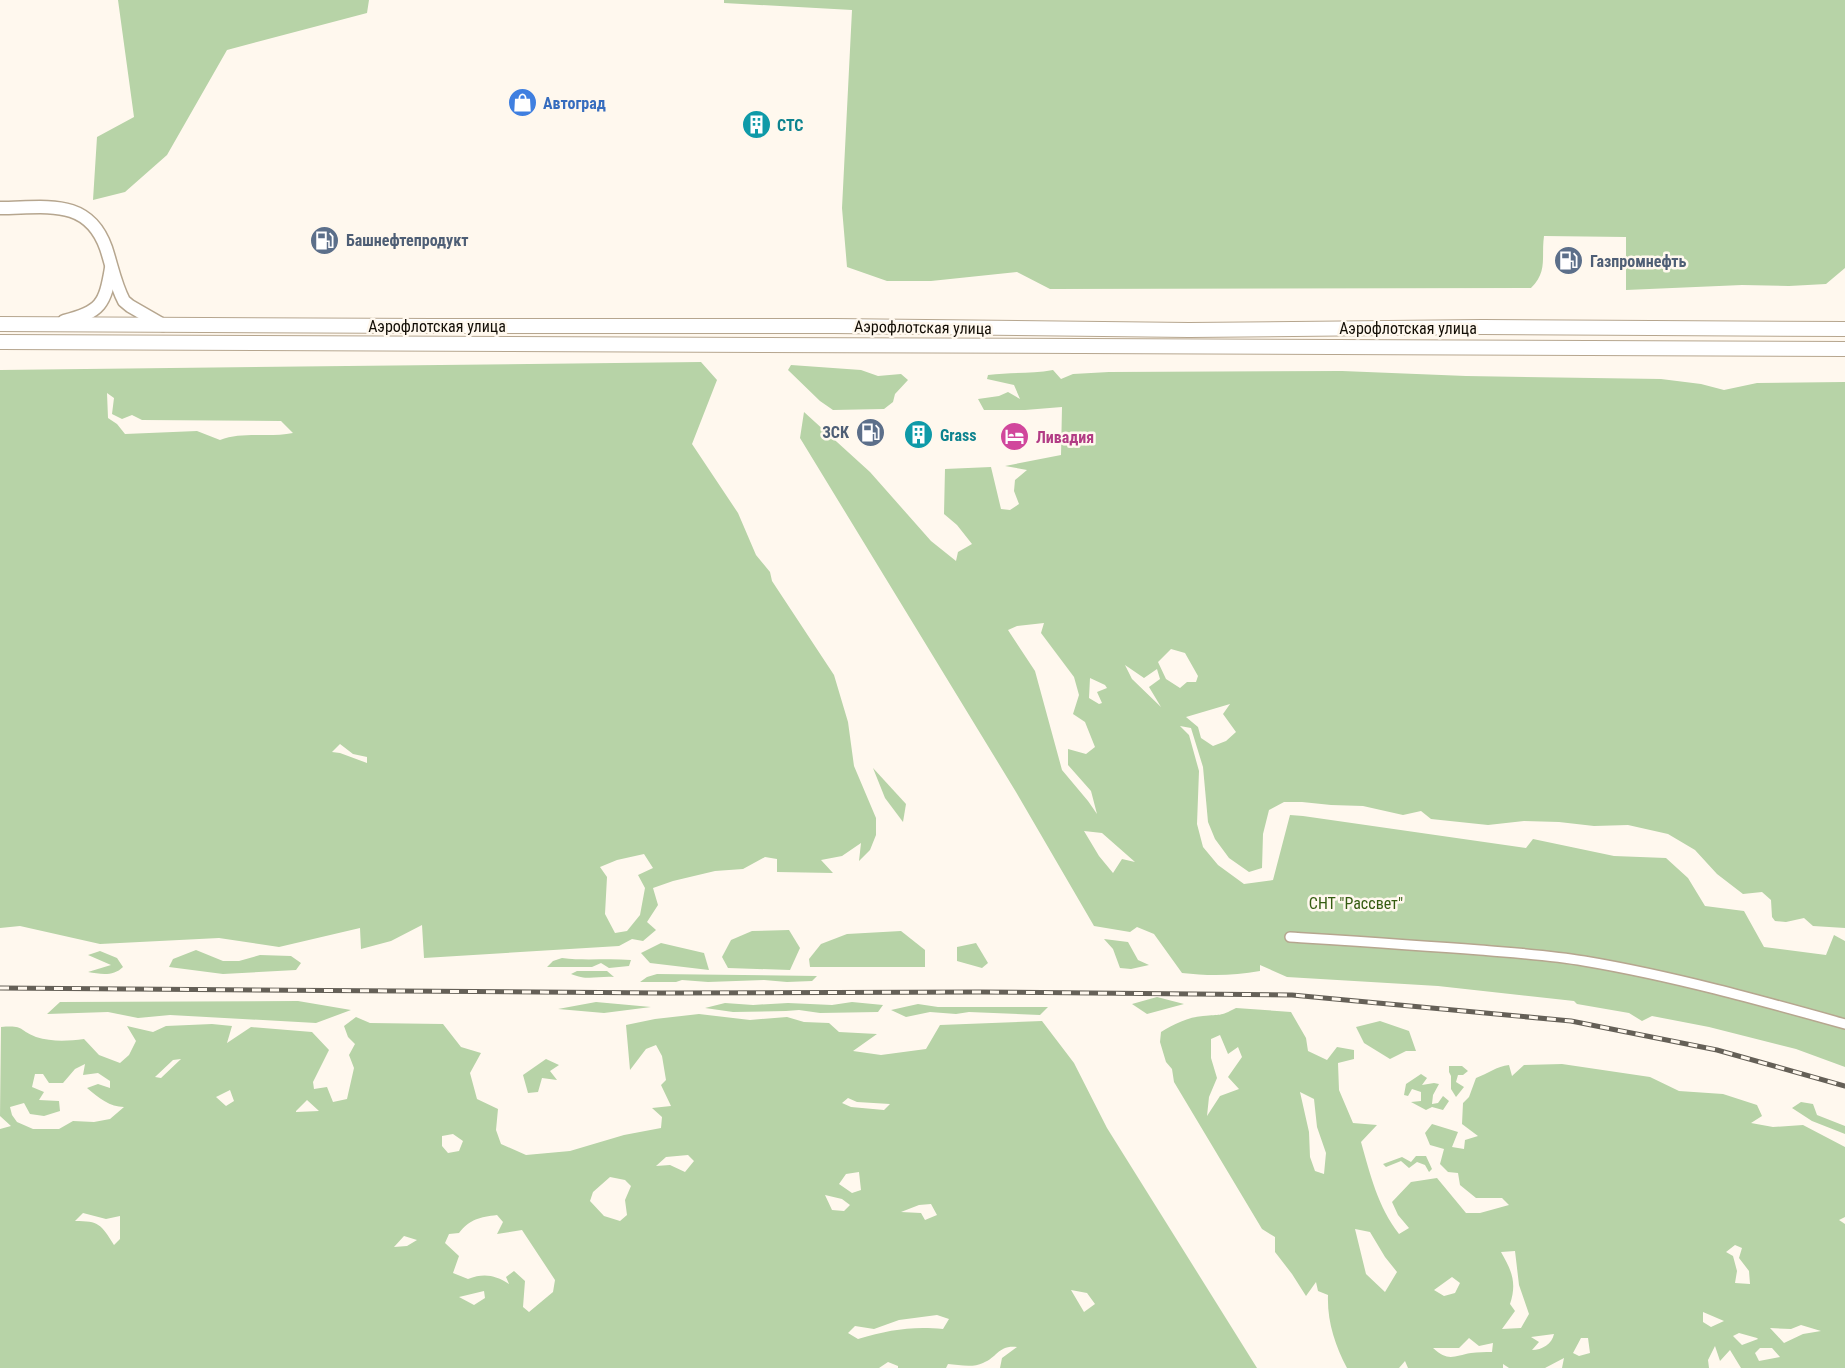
<svg xmlns="http://www.w3.org/2000/svg" width="1845" height="1368" viewBox="0 0 1845 1368" font-family="'Roboto Condensed',sans-serif">
  <style>
    .green { fill: #b7d3a7; fill-rule: evenodd }
    .lines { fill: none; stroke-linecap: round; stroke-linejoin: round }
    .street-casing { stroke: #b6a68f; stroke-width: 12 }
    .secondary-casing { stroke: #b6a68f; stroke-width: 15 }
    .primary-casing { stroke: #b6a68f; stroke-width: 16 }
    .street { stroke: #fff; stroke-width: 9 }
    .secondary { stroke: #fff; stroke-width: 12 }
    .primary { stroke: #fff; stroke-width: 14 }
    .rail-casing { stroke: #656057; stroke-width: 5 }
    .rail { stroke: #fff8ee; stroke-width: 3; stroke-dasharray: 9; stroke-linecap: butt }
    .labels { text-anchor: middle; stroke-width: 5; stroke-linejoin: round; paint-order: stroke }
    .shop-label { font-size: 16px; font-weight: bold; fill: #366cbe; stroke: #fff8ee; text-anchor: start }
    .culture-label { font-size: 16px; font-weight: bold; fill: #0d838f; stroke: #fff8ee; text-anchor: start }
    .service-label { font-size: 16px; font-weight: bold; fill: #4e5e75; stroke: #fff8ee; text-anchor: start }
    .street-label { font-size: 16px; fill: #130e06; stroke: #fff8ee }
    .hotel-label { font-size: 16px; font-weight: bold; fill: #b23c85; stroke: #fff8ee; text-anchor: start }
    .park-label { font-size: 16px; fill: #355c11; stroke: #fff8ee }
  </style>
  <rect width="100%" height="100%" fill="#fff8ee"/>
  <g class="green">
    <path d="M 118,0 L 369,0 L 367,13 L 227,50 L 167,155 L 125,192 L 93,200 L 97,137 L 134,117 Z"/>
    <path d="M 724,0 L 1845,0 L 1845,268 L 1826,284 L 1789,286 L 1742,285 L 1626,290 L 1626,237 L 1544,236 C 1541,258 1548,271 1531,288 L 1050,289 L 1017,272 L 931,281 L 887,281 L 847,267 L 842,208 L 852,10 L 724,3 Z"/>
    <path d="M 701,362 L 717,380 L 692,444 L 738,513 L 756,555 L 770,572 L 772,581 L 834,675 L 848,722 L 854,766 L 876,818 L 876,835 L 870,850 L 859,861 L 861,843 L 842,856 L 821,860 L 833,873 L 777,872 L 777,859 L 765,857 L 743,869 L 715,871 L 673,881 L 653,888 L 658,905 L 647,922 L 656,930 L 643,941 L 632,939 L 619,946 L 424,958 L 422,925 L 391,941 L 361,949 L 360,928 L 279,947 L 219,938 L 100,944 L 20,926 L 0,928 L 0,370 ZM 107,393 L 114,398 L 112,414 L 122,419 L 132,415 L 142,420 L 281,421 L 293,433 C 269,438 243,431 220,440 L 197,431 L 125,434 L 117,424 L 108,418 ZM 340,744 L 353,754 L 367,757 L 367,763 L 340,753 L 332,752 ZM 644,854 L 653,868 L 638,875 L 645,888 L 640,915 L 627,931 L 615,933 L 605,914 L 607,877 L 600,867 L 617,860 Z"/>
    <path d="M 791,365 L 861,370 L 878,376 L 901,374 L 908,380 L 895,394 L 893,402 L 884,409 L 833,410 L 820,401 L 788,370 Z"/>
    <path d="M 1053,370 L 1061,379 L 1073,374 L 1109,372 L 1342,371 L 1466,376 L 1661,379 L 1701,384 L 1724,390 L 1757,383 L 1845,382 L 1845,928 L 1813,926 L 1804,918 L 1786,922 L 1775,921 L 1772,917 L 1771,900 L 1762,892 L 1743,894 L 1717,874 L 1695,850 L 1668,834 L 1628,825 L 1594,826 L 1559,822 L 1524,821 L 1488,825 L 1431,819 L 1421,811 L 1403,815 L 1363,806 L 1331,805 L 1302,802 L 1284,802 L 1269,810 L 1263,834 L 1262,868 L 1249,872 L 1229,858 L 1215,839 L 1208,822 L 1203,767 L 1191,728 L 1180,726 L 1189,735 L 1199,771 L 1197,824 L 1203,847 L 1218,865 L 1244,884 L 1273,880 L 1290,815 L 1303,816 L 1526,848 L 1533,839 L 1614,856 L 1666,858 L 1688,878 L 1705,906 L 1744,911 L 1764,947 L 1826,955 L 1834,935 L 1845,941 L 1845,1067 L 1796,1049 L 1709,1027 L 1652,1016 L 1642,1021 L 1629,1013 L 1577,1004 L 1574,1001 L 1438,986 L 1287,977 L 1260,965 L 1260,971 C 1233,976 1208,976 1182,973 L 1154,934 L 1137,927 L 1130,932 L 1094,926 L 1016,792 L 800,438 L 804,412 L 870,472 L 931,541 L 956,561 L 958,552 L 972,544 L 957,525 L 944,514 L 945,469 L 991,467 L 1001,509 L 1010,510 L 1019,504 L 1014,491 L 1015,480 L 1027,470 L 1005,466 L 1061,455 L 1062,407 L 1025,410 L 984,410 L 978,399 L 999,396 L 1008,392 L 1020,399 L 1014,385 L 987,379 L 988,375 C 1010,372 1031,374 1053,370 ZM 1044,623 L 1041,633 L 1074,677 L 1079,695 L 1073,714 L 1085,722 L 1095,747 L 1086,754 L 1068,749 L 1068,765 L 1091,791 L 1097,814 L 1088,801 L 1062,770 L 1035,671 L 1008,630 L 1017,626 ZM 1171,649 L 1185,653 L 1198,676 L 1196,682 L 1187,682 L 1180,688 L 1166,679 L 1158,662 ZM 1125,665 L 1144,678 L 1157,669 L 1160,679 L 1149,687 L 1161,707 L 1132,679 ZM 1090,678 L 1105,685 L 1107,688 L 1097,692 L 1102,703 L 1099,704 L 1089,698 ZM 1230,704 L 1223,714 L 1236,732 L 1226,741 L 1213,746 L 1201,738 L 1198,727 L 1186,717 ZM 1084,831 L 1102,833 L 1135,862 L 1122,859 L 1113,873 L 1099,856 Z"/>
    <path d="M 873,768 L 906,804 L 903,822 L 885,798 Z"/>
    <path d="M 789,930 L 800,948 L 790,970 L 728,968 L 722,957 L 731,940 L 752,931 Z"/>
    <path d="M 901,931 L 925,950 L 925,967 L 810,967 L 809,959 L 821,944 L 847,934 Z"/>
    <path d="M 1104,939 L 1128,942 L 1138,960 L 1149,965 L 1131,969 L 1120,968 L 1113,949 Z"/>
    <path d="M 661,943 L 704,953 L 709,970 L 650,963 L 641,953 Z"/>
    <path d="M 976,943 L 988,963 L 982,968 L 957,961 L 957,947 Z"/>
    <path d="M 196,950 L 223,961 L 239,961 L 260,955 L 291,956 L 301,963 L 296,970 L 223,974 L 169,967 L 173,959 Z"/>
    <path d="M 100,951 L 117,958 L 123,967 C 113,977 100,974 88,972 L 111,965 L 88,955 Z"/>
    <path d="M 562,958 C 585,961 608,958 631,960 L 629,966 L 609,968 L 601,963 L 592,967 L 547,967 L 553,961 Z"/>
    <path d="M 577,971 L 607,971 L 614,977 C 596,976 588,981 571,974 Z"/>
    <path d="M 657,974 L 817,976 L 812,981 L 787,982 L 764,980 L 708,982 L 682,980 L 676,982 L 640,982 L 647,977 Z"/>
    <path d="M 1157,997 L 1184,1004 L 1147,1014 L 1132,1004 Z"/>
    <path d="M 298,1001 L 351,1010 L 316,1023 L 170,1015 L 138,1018 L 108,1012 L 47,1014 L 60,1002 Z"/>
    <path d="M 596,1002 L 651,1007 L 604,1013 L 558,1009 Z"/>
    <path d="M 852,1002 L 883,1005 L 878,1012 L 820,1013 L 799,1010 L 786,1011 L 733,1012 L 705,1008 L 725,1003 L 753,1005 L 788,1003 L 832,1005 Z"/>
    <path d="M 918,1004 L 938,1007 L 1048,1007 L 1040,1015 L 969,1012 L 956,1014 L 930,1012 L 906,1017 L 891,1010 Z"/>
    <path d="M 1236,1008 L 1291,1012 L 1306,1038 L 1308,1051 L 1327,1060 L 1337,1047 L 1354,1050 L 1354,1059 L 1338,1063 L 1339,1090 L 1353,1123 L 1377,1125 L 1361,1142 C 1370,1174 1378,1207 1399,1234 L 1409,1228 L 1398,1215 L 1392,1202 L 1411,1182 L 1437,1178 L 1466,1213 L 1480,1213 L 1509,1205 L 1502,1198 L 1476,1198 L 1460,1185 L 1458,1173 L 1448,1172 L 1440,1164 L 1444,1149 L 1430,1145 L 1425,1133 L 1432,1124 L 1458,1132 L 1452,1147 L 1464,1149 L 1465,1140 L 1478,1136 L 1462,1124 L 1463,1103 L 1469,1097 L 1476,1078 C 1487,1074 1497,1066 1509,1065 L 1512,1076 L 1524,1065 L 1562,1064 L 1650,1077 L 1679,1091 L 1723,1094 L 1757,1105 L 1762,1116 L 1751,1123 L 1773,1127 L 1803,1125 L 1845,1147 L 1845,1217 L 1839,1220 L 1845,1224 L 1845,1368 L 1741,1368 L 1730,1350 L 1720,1361 L 1715,1346 L 1708,1360 L 1709,1368 L 1562,1368 L 1564,1358 L 1545,1368 L 1509,1368 L 1503,1364 L 1503,1368 L 1408,1368 L 1405,1361 L 1399,1368 L 1347,1368 C 1335,1345 1327,1321 1328,1295 L 1318,1291 L 1316,1282 L 1306,1296 L 1292,1274 L 1275,1252 L 1275,1237 L 1262,1229 L 1174,1082 L 1172,1069 L 1166,1062 L 1160,1042 L 1161,1032 C 1174,1024 1188,1017 1203,1016 C 1221,1014 1219,1017 1236,1008 ZM 1220,1035 L 1228,1054 L 1238,1047 L 1242,1057 L 1228,1077 L 1239,1089 L 1220,1096 L 1207,1116 L 1209,1097 L 1217,1078 L 1211,1058 L 1211,1039 ZM 1300,1092 L 1314,1099 L 1317,1127 L 1326,1153 L 1324,1174 L 1315,1171 L 1310,1157 L 1309,1132 ZM 1355,1229 L 1370,1232 L 1385,1257 L 1397,1272 L 1385,1292 L 1366,1274 ZM 1735,1245 L 1742,1248 L 1739,1258 L 1749,1271 L 1750,1284 L 1735,1283 L 1737,1271 L 1733,1256 L 1726,1252 ZM 1515,1251 L 1519,1285 L 1529,1314 L 1521,1328 L 1502,1329 L 1515,1311 L 1510,1304 C 1517,1283 1512,1271 1501,1252 ZM 1452,1277 L 1460,1283 L 1455,1293 L 1444,1296 L 1434,1290 ZM 1703,1312 L 1724,1321 L 1711,1327 L 1703,1322 ZM 1801,1325 L 1821,1331 L 1803,1334 L 1784,1343 L 1770,1328 L 1791,1329 ZM 1739,1333 L 1757,1338 L 1758,1339 L 1742,1345 L 1733,1336 ZM 1554,1334 C 1552,1344 1542,1350 1532,1350 L 1539,1342 L 1531,1337 ZM 1469,1338 L 1479,1346 L 1493,1343 L 1492,1352 C 1485,1352 1478,1352 1471,1353 C 1454,1356 1448,1362 1433,1348 L 1459,1348 ZM 1581,1338 L 1588,1338 L 1590,1353 L 1579,1356 L 1573,1353 ZM 1760,1348 L 1772,1348 L 1780,1357 L 1759,1361 L 1755,1353 Z"/>
    <path d="M 699,1014 L 750,1020 L 787,1017 L 804,1022 L 829,1023 L 839,1032 L 877,1034 L 853,1051 L 881,1055 L 926,1049 L 940,1025 L 1042,1021 L 1074,1063 L 1107,1128 L 1257,1368 L 1000,1368 L 1002,1358 L 1017,1347 C 998,1345 998,1357 983,1363 C 973,1368 959,1365 948,1364 L 946,1368 L 898,1368 L 898,1366 L 888,1362 L 879,1368 L 0,1368 L 0,1129 L 11,1126 L 0,1116 L 1,1027 C 25,1025 18,1030 36,1037 C 52,1042 68,1041 84,1039 L 99,1055 L 120,1063 L 129,1055 L 136,1041 L 127,1026 L 153,1032 L 166,1026 L 212,1024 L 232,1026 L 227,1043 L 251,1027 L 312,1032 L 329,1050 L 313,1082 L 314,1089 L 327,1087 L 333,1102 L 347,1099 L 354,1068 L 349,1055 L 355,1044 L 348,1037 L 344,1026 L 356,1017 L 370,1023 L 443,1024 L 461,1047 L 481,1053 L 470,1073 L 477,1099 L 498,1109 L 496,1130 L 501,1144 L 526,1155 L 570,1151 L 624,1135 L 661,1128 L 662,1117 L 652,1108 L 671,1106 L 661,1085 L 666,1080 L 662,1056 L 656,1045 L 646,1049 L 630,1070 L 626,1025 L 655,1019 ZM 181,1059 L 161,1078 L 155,1077 L 173,1060 ZM 85,1064 L 83,1075 L 98,1073 L 110,1081 L 110,1088 L 98,1084 L 87,1088 C 99,1098 110,1107 124,1107 L 110,1119 L 94,1122 L 73,1121 L 59,1129 L 33,1129 L 17,1122 L 12,1115 L 10,1107 L 24,1103 L 30,1114 L 44,1116 L 60,1111 L 59,1101 L 39,1100 L 44,1092 L 32,1087 L 35,1074 L 43,1074 L 49,1083 L 63,1083 L 75,1069 ZM 230,1090 L 234,1101 L 226,1106 L 216,1097 ZM 848,1098 L 857,1102 L 890,1104 L 884,1110 L 851,1107 L 842,1103 ZM 307,1100 L 319,1111 L 296,1112 L 296,1111 ZM 453,1134 L 463,1141 L 459,1151 L 448,1153 L 442,1146 L 442,1136 ZM 688,1155 L 694,1161 L 685,1172 L 670,1165 L 656,1166 L 666,1157 ZM 859,1172 L 861,1190 L 852,1193 L 839,1184 L 846,1174 ZM 610,1177 L 625,1180 L 631,1186 L 625,1200 L 627,1215 L 620,1221 L 604,1216 L 590,1201 L 593,1192 ZM 825,1195 L 842,1199 L 850,1205 L 844,1211 L 832,1210 ZM 931,1204 L 937,1215 L 925,1220 L 921,1213 L 901,1212 L 919,1205 ZM 83,1213 L 106,1219 L 120,1216 L 120,1239 L 114,1245 C 101,1224 99,1221 75,1221 ZM 497,1215 L 503,1222 L 497,1234 L 522,1230 L 555,1280 L 553,1292 L 529,1312 L 523,1307 L 525,1281 L 514,1271 L 506,1277 L 509,1284 C 495,1275 484,1273 468,1279 L 453,1273 L 459,1256 L 445,1243 L 449,1234 L 459,1233 C 470,1219 480,1217 497,1215 ZM 404,1236 L 417,1240 L 407,1246 L 394,1247 ZM 1071,1290 L 1087,1293 L 1095,1304 L 1084,1312 ZM 484,1291 L 485,1298 L 474,1305 L 459,1297 ZM 937,1315 L 949,1319 L 943,1329 C 911,1326 889,1330 858,1339 L 848,1333 L 855,1326 L 874,1329 L 899,1320 Z"/>
    <path d="M 1380,1021 L 1409,1031 L 1416,1051 L 1406,1051 L 1390,1059 L 1364,1043 L 1356,1027 Z"/>
    <path d="M 546,1059 L 559,1065 L 550,1071 L 557,1080 L 542,1078 L 538,1092 L 528,1093 L 523,1075 Z"/>
    <path d="M 1449,1066 L 1462,1066 L 1468,1071 L 1463,1075 L 1458,1075 L 1456,1082 L 1464,1087 L 1456,1097 L 1451,1089 L 1451,1076 L 1449,1072 Z"/>
    <path d="M 1421,1074 L 1427,1078 L 1422,1085 L 1434,1083 L 1439,1084 L 1433,1095 L 1432,1104 L 1438,1103 L 1443,1096 L 1449,1101 L 1443,1110 L 1432,1107 L 1426,1110 L 1411,1102 L 1421,1101 L 1421,1092 L 1412,1089 L 1408,1096 L 1404,1095 L 1406,1084 Z"/>
    <path d="M 1801,1102 L 1813,1104 L 1817,1115 L 1845,1126 L 1845,1134 L 1812,1121 L 1792,1108 Z"/>
    <path d="M 1416,1156 L 1426,1156 L 1432,1169 L 1429,1172 L 1425,1165 L 1417,1162 L 1409,1168 L 1401,1161 L 1386,1167 L 1383,1164 L 1402,1157 L 1411,1162 Z"/>
  </g>
  <g class="lines">
    <defs>
      <path id="street" d="M 1290,937 C 1353,941 1417,945 1480,950 C 1515,953 1550,955 1584,961 C 1673,976 1759,1000 1845,1024"/>
      <g id="secondary">
        <path d="M 0,208 C 45,208 88,197 106,248 C 112,266 115,284 124,301 L 130,306 L 163,325"/>
        <path d="M 64,321 C 101,312 105,304 111,268"/>
      </g>
      <g id="primary">
        <path d="M 0,324 L 432,326 L 834,326 L 1189,330 L 1482,327 L 1845,329"/>
        <path d="M 0,342 L 1845,349"/>
      </g>
    </defs>
    <use href="#street" class="street-casing"/>
    <use href="#secondary" class="secondary-casing"/>
    <use href="#primary" class="primary-casing"/>
    <use href="#street" class="street"/>
    <use href="#secondary" class="secondary"/>
    <use href="#primary" class="primary"/>
    <defs>
      <path id="rail" d="M 0,988 L 662,993 L 980,992 L 1292,995 L 1571,1021 L 1717,1050 L 1845,1086"/>
    </defs>
    <use href="#rail" class="rail-casing"/>
    <use href="#rail" class="rail"/>
  </g>
  <defs>
    <symbol id="shop-disc" viewBox="-11 -11 22 22"><circle r="9.5" fill="#3f7fe0" stroke="#fff8ee"/><path d="M-5-2.5h2.3a2.7 3.5 0 0 1 5.4 0H5L5.5 6h-11ZM-1.5-2.5h3a1.5 2.3 0 0 0-3 0Z" fill="#fff"/></symbol>
    <symbol id="building-disc" viewBox="-11 -11 22 22"><circle r="9.5" fill="#0f9aa8" stroke="#fff8ee"/><path d="M-4-6H4V6H1V3H-1V6H-4ZM-2.5-4.3h1.7v1.8h-1.7ZM.8-4.3h1.7v1.8H.8ZM-2.5-1h1.7V.8h-1.7ZM.8-1h1.7V.8H.8Z" fill="#fff"/></symbol>
    <symbol id="fuel-disc" viewBox="-11 -11 22 22"><circle r="9.5" fill="#5c6f8a" stroke="#fff8ee"/><path d="M-5.5-6h7V0h2V4h1.3V-2.5L3-4.5l.8-.8L6-3V5H2.5V1h-1V6h-7ZM-4.2-4.7v3.2H.2V-4.7Z" fill="#fff"/></symbol>
    <symbol id="hotel-disc" viewBox="-11 -11 22 22"><circle r="9.5" fill="#d1479c" stroke="#fff8ee"/><path d="M-6-4.5h1.5V1H6V5H4.5V3h-9V5H-6ZM-4 0a1.8 1.8 0 1 1 3.6 0ZM.5 0V-2.5h3Q6-2.5 6 0Z" fill="#fff"/></symbol>
  </defs>
  <g fill-rule="evenodd">
    <use href="#shop-disc" x="506" y="86" width="33" height="33"/>
    <use href="#building-disc" x="740" y="108" width="33" height="33"/>
    <use href="#fuel-disc" x="308" y="224" width="33" height="33"/>
    <use href="#fuel-disc" x="1552" y="244" width="33" height="33"/>
    <use href="#fuel-disc" x="854" y="416" width="33" height="33"/>
    <use href="#building-disc" x="902" y="418" width="33" height="33"/>
    <use href="#hotel-disc" x="998" y="420" width="33" height="33"/>
  </g>
  <g class="labels">
    <g class="shop-label">
      <text x="543" y="109">Автоград</text>
    </g>
    <g class="culture-label">
      <text x="777" y="131">СТС</text>
      <text x="940" y="441">Grass</text>
    </g>
    <g class="service-label">
      <text x="346" y="246">Башнефтепродукт</text>
      <text x="1590" y="267">Газпромнефть</text>
      <text x="849" y="438" text-anchor="end">ЗСК</text>
    </g>
    <g class="street-label">
      <text x="437" y="332">Аэрофлотская улица</text>
      <text transform="translate(923 327) rotate(1)" y="6">Аэрофлотская улица</text>
      <text x="1408" y="334">Аэрофлотская улица</text>
    </g>
    <g class="hotel-label">
      <text x="1036" y="443">Ливадия</text>
    </g>
    <g class="park-label">
      <text x="1356" y="909">СНТ "Рассвет"</text>
    </g>
  </g>
</svg>
